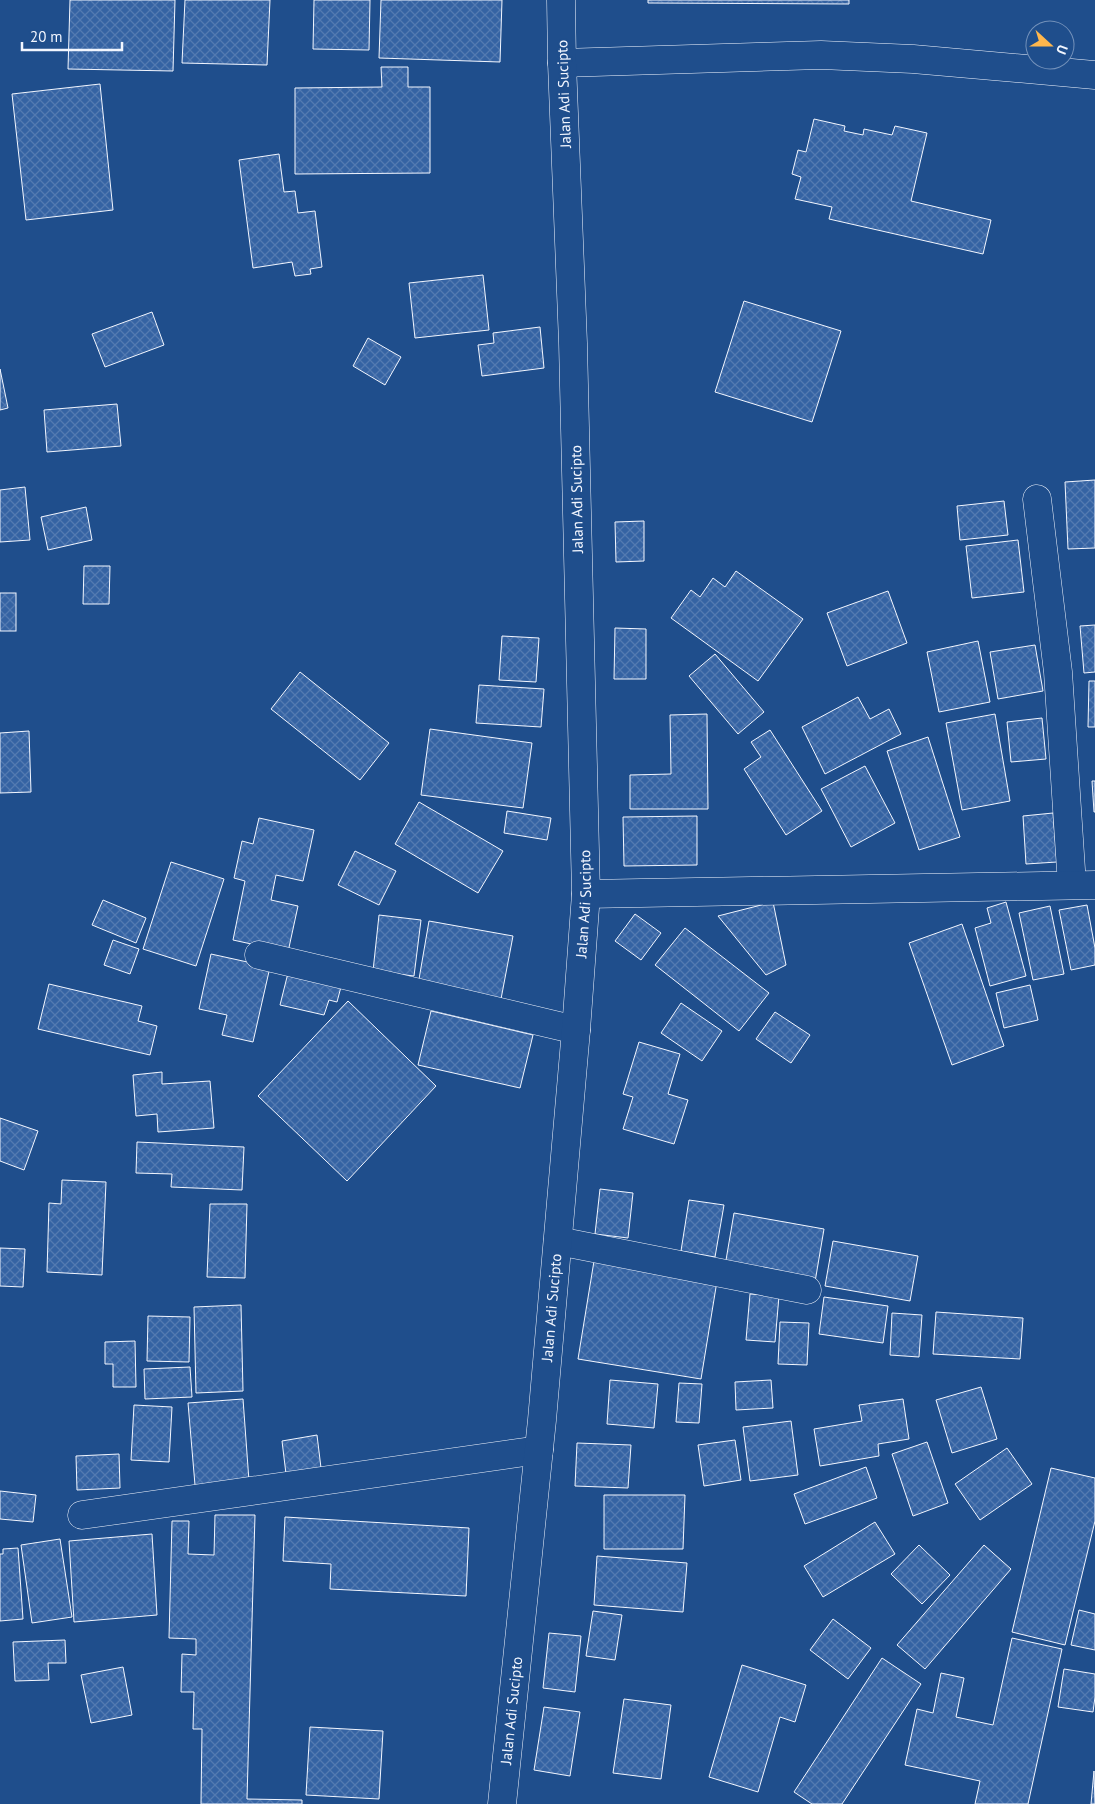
<svg xmlns="http://www.w3.org/2000/svg" width="1095" height="1804" viewBox="0 0 1095 1804" font-family="'PT Sans',sans-serif">
  <style>
    .building { fill: url(#building-cross-hatch); stroke: #f2f6ff }
    .lines { fill: none; stroke-linecap: round; stroke-linejoin: round }
    .street-casing { stroke: #f2f6ff; stroke-width: 29 }
    .secondary-casing { stroke: #f2f6ff; stroke-width: 29 }
    .street { stroke: #1f4e8c; stroke-width: 28 }
    .secondary { stroke: #1f4e8c; stroke-width: 28 }
    .labels { text-anchor: middle; stroke-width: 4; stroke-linejoin: round; paint-order: stroke }
    .street-label { font-size: 15px; fill: #f2f6ff; stroke: #1f4e8c }
  </style>
  <defs>
    <pattern id="building-cross-hatch" width="8" height="8" patternUnits="userSpaceOnUse" patternTransform="scale(1.25)"><rect width="8" height="8" fill="#3563a3"/><path d="M0 0l8 8M0 8l8-8" fill="none" stroke="#537ab1"/></pattern>
  </defs>
  <rect width="100%" height="100%" fill="#1f4e8c"/>
  <g class="building">
    <path d="M 70,0 L 175,0 L 173,71 L 68,69 Z"/>
    <path d="M 185,0 L 270,0 L 267,65 L 182,63 Z"/>
    <path d="M 314,0 L 370,0 L 369,50 L 313,49 Z"/>
    <path d="M 381,0 L 502,0 L 500,62 L 379,58 Z"/>
    <path d="M 648,0 L 849,0 L 849,4 L 648,3 Z"/>
    <path d="M 381,67 L 408,67 L 408,87 L 430,87 L 430,173 L 295,174 L 295,88 L 382,87 Z"/>
    <path d="M 100,84 L 113,210 L 26,220 L 12,94 Z"/>
    <path d="M 814,119 L 845,126 L 844,131 L 863,135 L 864,129 L 892,135 L 895,126 L 927,133 L 911,201 L 991,220 L 983,254 L 829,219 L 832,207 L 795,199 L 801,177 L 792,174 L 798,150 L 806,152 Z"/>
    <path d="M 279,154 L 284,192 L 295,191 L 298,213 L 315,211 L 322,267 L 310,269 L 311,274 L 295,276 L 292,262 L 253,268 L 239,160 Z"/>
    <path d="M 483,275 L 489,330 L 415,338 L 409,283 Z"/>
    <path d="M 744,301 L 841,331 L 812,422 L 715,392 Z"/>
    <path d="M 152,312 L 164,345 L 105,367 L 92,334 Z"/>
    <path d="M 540,327 L 544,368 L 482,376 L 478,345 L 494,343 L 493,333 Z"/>
    <path d="M 368,338 L 401,357 L 385,385 L 353,366 Z"/>
    <path d="M 0,369 L 8,408 L 0,410 Z"/>
    <path d="M 117,404 L 121,446 L 47,452 L 44,410 Z"/>
    <path d="M 1095,480 L 1095,548 L 1068,549 L 1065,482 Z"/>
    <path d="M 25,487 L 30,540 L 0,542 L 0,490 Z"/>
    <path d="M 1004,501 L 1008,535 L 960,540 L 957,506 Z"/>
    <path d="M 86,507 L 92,540 L 48,550 L 41,517 Z"/>
    <path d="M 644,521 L 644,561 L 616,562 L 615,522 Z"/>
    <path d="M 1018,540 L 1024,592 L 972,598 L 966,546 Z"/>
    <path d="M 84,566 L 110,566 L 109,604 L 83,604 Z"/>
    <path d="M 736,571 L 803,619 L 758,681 L 671,618 L 691,590 L 700,597 L 713,578 L 725,587 Z"/>
    <path d="M 888,591 L 907,643 L 847,666 L 827,613 Z"/>
    <rect x="0" y="593" width="16" height="38"/>
    <path d="M 1095,625 L 1095,672 L 1084,673 L 1080,626 Z"/>
    <path d="M 615,628 L 646,629 L 646,679 L 614,679 Z"/>
    <path d="M 502,636 L 539,638 L 536,682 L 499,680 Z"/>
    <path d="M 978,641 L 990,702 L 939,712 L 927,652 Z"/>
    <path d="M 1035,645 L 1043,691 L 998,699 L 990,652 Z"/>
    <path d="M 715,654 L 764,712 L 738,734 L 689,676 Z"/>
    <path d="M 300,672 L 389,743 L 360,780 L 271,709 Z"/>
    <path d="M 1089,681 L 1095,681 L 1095,727 L 1088,727 Z"/>
    <path d="M 479,685 L 544,689 L 541,727 L 476,723 Z"/>
    <path d="M 858,697 L 870,719 L 889,709 L 901,734 L 825,774 L 802,727 Z"/>
    <path d="M 707,714 L 708,809 L 630,809 L 630,775 L 671,774 L 670,715 Z"/>
    <path d="M 995,714 L 1010,801 L 962,810 L 946,723 Z"/>
    <path d="M 1042,718 L 1046,759 L 1011,762 L 1007,722 Z"/>
    <path d="M 430,729 L 532,743 L 523,808 L 421,795 Z"/>
    <path d="M 770,730 L 822,811 L 786,835 L 744,769 L 761,757 L 751,742 Z"/>
    <path d="M 29,731 L 31,792 L 0,793 L 0,733 Z"/>
    <path d="M 928,737 L 960,837 L 919,850 L 887,751 Z"/>
    <path d="M 865,766 L 895,823 L 851,847 L 821,789 Z"/>
    <path d="M 1092,781 L 1095,781 L 1095,812 L 1094,812 Z"/>
    <path d="M 419,802 L 503,851 L 478,893 L 395,844 Z"/>
    <path d="M 507,811 L 551,818 L 547,840 L 504,833 Z"/>
    <path d="M 1053,813 L 1057,862 L 1026,864 L 1023,816 Z"/>
    <path d="M 697,816 L 697,865 L 624,866 L 623,817 Z"/>
    <path d="M 259,818 L 314,830 L 303,881 L 276,875 L 271,900 L 298,906 L 288,952 L 233,940 L 245,881 L 234,878 L 242,841 L 253,844 Z"/>
    <path d="M 355,851 L 396,871 L 379,905 L 338,885 Z"/>
    <path d="M 171,862 L 224,879 L 196,966 L 143,949 Z"/>
    <path d="M 103,900 L 146,918 L 136,943 L 92,925 Z"/>
    <path d="M 773,902 L 786,965 L 766,975 L 718,916 Z"/>
    <path d="M 1006,902 L 1026,976 L 990,986 L 975,928 L 991,923 L 987,908 Z"/>
    <path d="M 1087,905 L 1095,948 L 1095,965 L 1071,970 L 1059,910 Z"/>
    <path d="M 1050,906 L 1064,974 L 1033,980 L 1019,913 Z"/>
    <path d="M 635,914 L 661,933 L 641,960 L 615,941 Z"/>
    <path d="M 379,915 L 421,920 L 414,976 L 373,971 Z"/>
    <path d="M 429,921 L 513,936 L 501,999 L 418,985 Z"/>
    <path d="M 962,924 L 1004,1046 L 952,1065 L 909,943 Z"/>
    <path d="M 685,928 L 769,993 L 739,1031 L 655,965 Z"/>
    <path d="M 113,940 L 139,949 L 130,974 L 104,965 Z"/>
    <path d="M 211,954 L 270,967 L 253,1042 L 222,1035 L 227,1015 L 199,1009 Z"/>
    <path d="M 289,969 L 342,983 L 337,1002 L 329,1000 L 324,1015 L 280,1005 Z"/>
    <path d="M 49,984 L 142,1006 L 138,1021 L 157,1026 L 150,1055 L 38,1029 Z"/>
    <path d="M 1030,985 L 1038,1020 L 1004,1028 L 996,993 Z"/>
    <path d="M 348,1001 L 436,1086 L 347,1181 L 258,1096 Z"/>
    <path d="M 681,1003 L 722,1031 L 702,1061 L 661,1033 Z"/>
    <path d="M 431,1011 L 533,1035 L 520,1088 L 418,1065 Z"/>
    <path d="M 775,1012 L 810,1035 L 791,1063 L 756,1039 Z"/>
    <path d="M 639,1042 L 680,1054 L 668,1094 L 688,1100 L 674,1144 L 623,1129 L 633,1097 L 623,1094 Z"/>
    <path d="M 162,1072 L 162,1084 L 210,1081 L 214,1128 L 158,1132 L 157,1114 L 136,1116 L 133,1075 Z"/>
    <path d="M 0,1118 L 38,1131 L 24,1170 L 0,1161 Z"/>
    <path d="M 137,1142 L 244,1147 L 242,1190 L 171,1187 L 172,1174 L 136,1173 Z"/>
    <path d="M 62,1180 L 106,1182 L 102,1275 L 47,1272 L 49,1203 L 61,1204 Z"/>
    <path d="M 600,1189 L 633,1193 L 628,1238 L 595,1234 Z"/>
    <path d="M 689,1200 L 724,1205 L 715,1257 L 681,1251 Z"/>
    <path d="M 210,1204 L 247,1204 L 245,1278 L 207,1277 Z"/>
    <path d="M 734,1213 L 824,1229 L 815,1282 L 725,1266 Z"/>
    <path d="M 833,1241 L 918,1256 L 910,1301 L 825,1286 Z"/>
    <path d="M 0,1248 L 25,1249 L 23,1287 L 0,1286 Z"/>
    <path d="M 594,1261 L 717,1281 L 701,1379 L 578,1359 Z"/>
    <path d="M 750,1294 L 779,1296 L 775,1342 L 746,1340 Z"/>
    <path d="M 824,1297 L 888,1306 L 883,1343 L 819,1334 Z"/>
    <path d="M 241,1305 L 243,1391 L 196,1393 L 194,1307 Z"/>
    <path d="M 936,1312 L 1023,1318 L 1020,1359 L 933,1354 Z"/>
    <path d="M 892,1313 L 922,1315 L 919,1357 L 890,1355 Z"/>
    <path d="M 148,1316 L 190,1317 L 189,1362 L 147,1361 Z"/>
    <path d="M 780,1322 L 809,1323 L 807,1365 L 778,1364 Z"/>
    <path d="M 135,1341 L 136,1387 L 113,1387 L 113,1364 L 105,1364 L 105,1342 Z"/>
    <path d="M 190,1367 L 192,1397 L 145,1399 L 144,1369 Z"/>
    <path d="M 610,1380 L 658,1384 L 654,1428 L 607,1424 Z"/>
    <path d="M 771,1380 L 773,1408 L 736,1410 L 735,1382 Z"/>
    <path d="M 679,1383 L 702,1384 L 699,1423 L 676,1422 Z"/>
    <path d="M 981,1387 L 997,1439 L 952,1453 L 936,1400 Z"/>
    <path d="M 243,1399 L 249,1481 L 195,1485 L 188,1403 Z"/>
    <path d="M 903,1399 L 909,1439 L 878,1444 L 879,1456 L 820,1466 L 814,1429 L 862,1421 L 859,1405 Z"/>
    <path d="M 134,1405 L 172,1407 L 169,1462 L 131,1460 Z"/>
    <path d="M 791,1421 L 798,1475 L 750,1481 L 743,1427 Z"/>
    <path d="M 317,1435 L 321,1468 L 286,1474 L 282,1441 Z"/>
    <path d="M 735,1440 L 741,1480 L 704,1486 L 698,1445 Z"/>
    <path d="M 927,1442 L 948,1503 L 913,1516 L 892,1454 Z"/>
    <path d="M 577,1443 L 631,1445 L 628,1488 L 575,1486 Z"/>
    <path d="M 1007,1448 L 1032,1484 L 980,1520 L 955,1484 Z"/>
    <path d="M 119,1454 L 120,1488 L 77,1490 L 76,1456 Z"/>
    <path d="M 866,1467 L 877,1498 L 805,1524 L 794,1494 Z"/>
    <path d="M 1051,1468 L 1095,1478 L 1095,1521 L 1065,1645 L 1012,1632 Z"/>
    <path d="M 0,1491 L 36,1495 L 33,1522 L 0,1519 Z"/>
    <path d="M 604,1495 L 685,1495 L 683,1549 L 604,1549 Z"/>
    <path d="M 215,1515 L 255,1515 L 247,1799 L 302,1800 L 302,1804 L 201,1804 L 202,1729 L 193,1729 L 194,1692 L 181,1692 L 182,1654 L 196,1655 L 196,1639 L 169,1638 L 172,1521 L 189,1521 L 188,1554 L 214,1555 Z"/>
    <path d="M 285,1517 L 469,1528 L 466,1596 L 330,1589 L 331,1564 L 283,1561 Z"/>
    <path d="M 875,1522 L 895,1554 L 823,1597 L 804,1566 Z"/>
    <path d="M 152,1534 L 157,1615 L 74,1622 L 69,1541 Z"/>
    <path d="M 60,1539 L 72,1617 L 32,1623 L 21,1545 Z"/>
    <path d="M 919,1545 L 950,1575 L 922,1604 L 891,1574 Z"/>
    <path d="M 984,1545 L 1011,1569 L 925,1669 L 897,1645 Z"/>
    <path d="M 18,1548 L 23,1619 L 0,1621 L 0,1554 L 3,1554 L 3,1549 Z"/>
    <path d="M 597,1556 L 687,1563 L 683,1612 L 594,1605 Z"/>
    <path d="M 1079,1610 L 1095,1614 L 1095,1650 L 1071,1645 Z"/>
    <path d="M 593,1611 L 622,1615 L 615,1660 L 586,1656 Z"/>
    <path d="M 833,1619 L 871,1648 L 848,1679 L 810,1650 Z"/>
    <path d="M 549,1633 L 581,1636 L 575,1692 L 543,1688 Z"/>
    <path d="M 1012,1638 L 1062,1649 L 1028,1804 L 975,1804 L 980,1781 L 905,1765 L 917,1709 L 933,1713 L 941,1673 L 964,1678 L 956,1717 L 993,1725 Z"/>
    <path d="M 65,1640 L 66,1663 L 48,1663 L 49,1680 L 15,1681 L 13,1642 Z"/>
    <path d="M 882,1658 L 921,1684 L 842,1804 L 812,1804 L 794,1792 Z"/>
    <path d="M 742,1665 L 806,1685 L 795,1722 L 780,1717 L 758,1792 L 709,1777 Z"/>
    <path d="M 123,1667 L 132,1715 L 91,1723 L 81,1675 Z"/>
    <path d="M 1064,1669 L 1095,1674 L 1095,1697 L 1093,1712 L 1058,1707 Z"/>
    <path d="M 624,1699 L 671,1705 L 661,1779 L 613,1773 Z"/>
    <path d="M 544,1707 L 580,1712 L 570,1776 L 534,1770 Z"/>
    <path d="M 310,1727 L 383,1731 L 379,1799 L 306,1795 Z"/>
    <path d="M 1094,1771 L 1095,1804 L 1091,1804 Z"/>
  </g>
  <g class="lines">
    <defs>
      <g id="street">
        <path d="M 562,63 L 821,55 L 913,59 L 1095,75"/>
        <path d="M 1037,499 L 1058,672 L 1072,885"/>
        <path d="M 586,894 L 1095,885"/>
        <path d="M 259,955 L 576,1030"/>
        <path d="M 558,1241 L 807,1290"/>
        <path d="M 82,1515 L 539,1450"/>
      </g>
      <g id="secondary">
        <path id="s1" d="M 502,1804 L 542,1420 L 576,1030 L 586,894 L 573,343 L 562,63 L 561,0"/>
      </g>
    </defs>
    <use href="#street" class="street-casing"/>
    <use href="#secondary" class="secondary-casing"/>
    <use href="#street" class="street"/>
    <use href="#secondary" class="secondary"/>
  </g>
  <g class="labels">
    <g class="street-label">
      <text transform="translate(564 94) rotate(-92)" y="5">Jalan Adi Sucipto</text>
      <text transform="translate(577 499) rotate(-91)" y="5">Jalan Adi Sucipto</text>
      <text dy="5" stroke="none"><textPath href="#s1" startOffset="904">Jalan Adi Sucipto</textPath></text>
      <text dy="5" stroke="none"><textPath href="#s1" startOffset="499">Jalan Adi Sucipto</textPath></text>
      <text dy="5" stroke="none"><textPath href="#s1" startOffset="94">Jalan Adi Sucipto</textPath></text>
    </g>
  </g>
  <g transform="translate(1050 45) rotate(111)"><circle r="24" fill="#1f4e8c" stroke="#7391ba"/>
  <path d="M0-4L9 19L0 12L-9 19Z" fill="#ffb74d"/>
  <text y="-8" font-size="14" font-weight="bold" text-anchor="middle" fill="#f2f6ff">U</text>
  </g>
  <path d="M22 42v8h100v-8" fill="none" stroke="#f2f6ff" stroke-width="2.5"/>
  <text x="30" y="42" font-size="15" fill="#f2f6ff" stroke="#1f4e8c" stroke-width="4" paint-order="stroke">20 m</text>
</svg>
